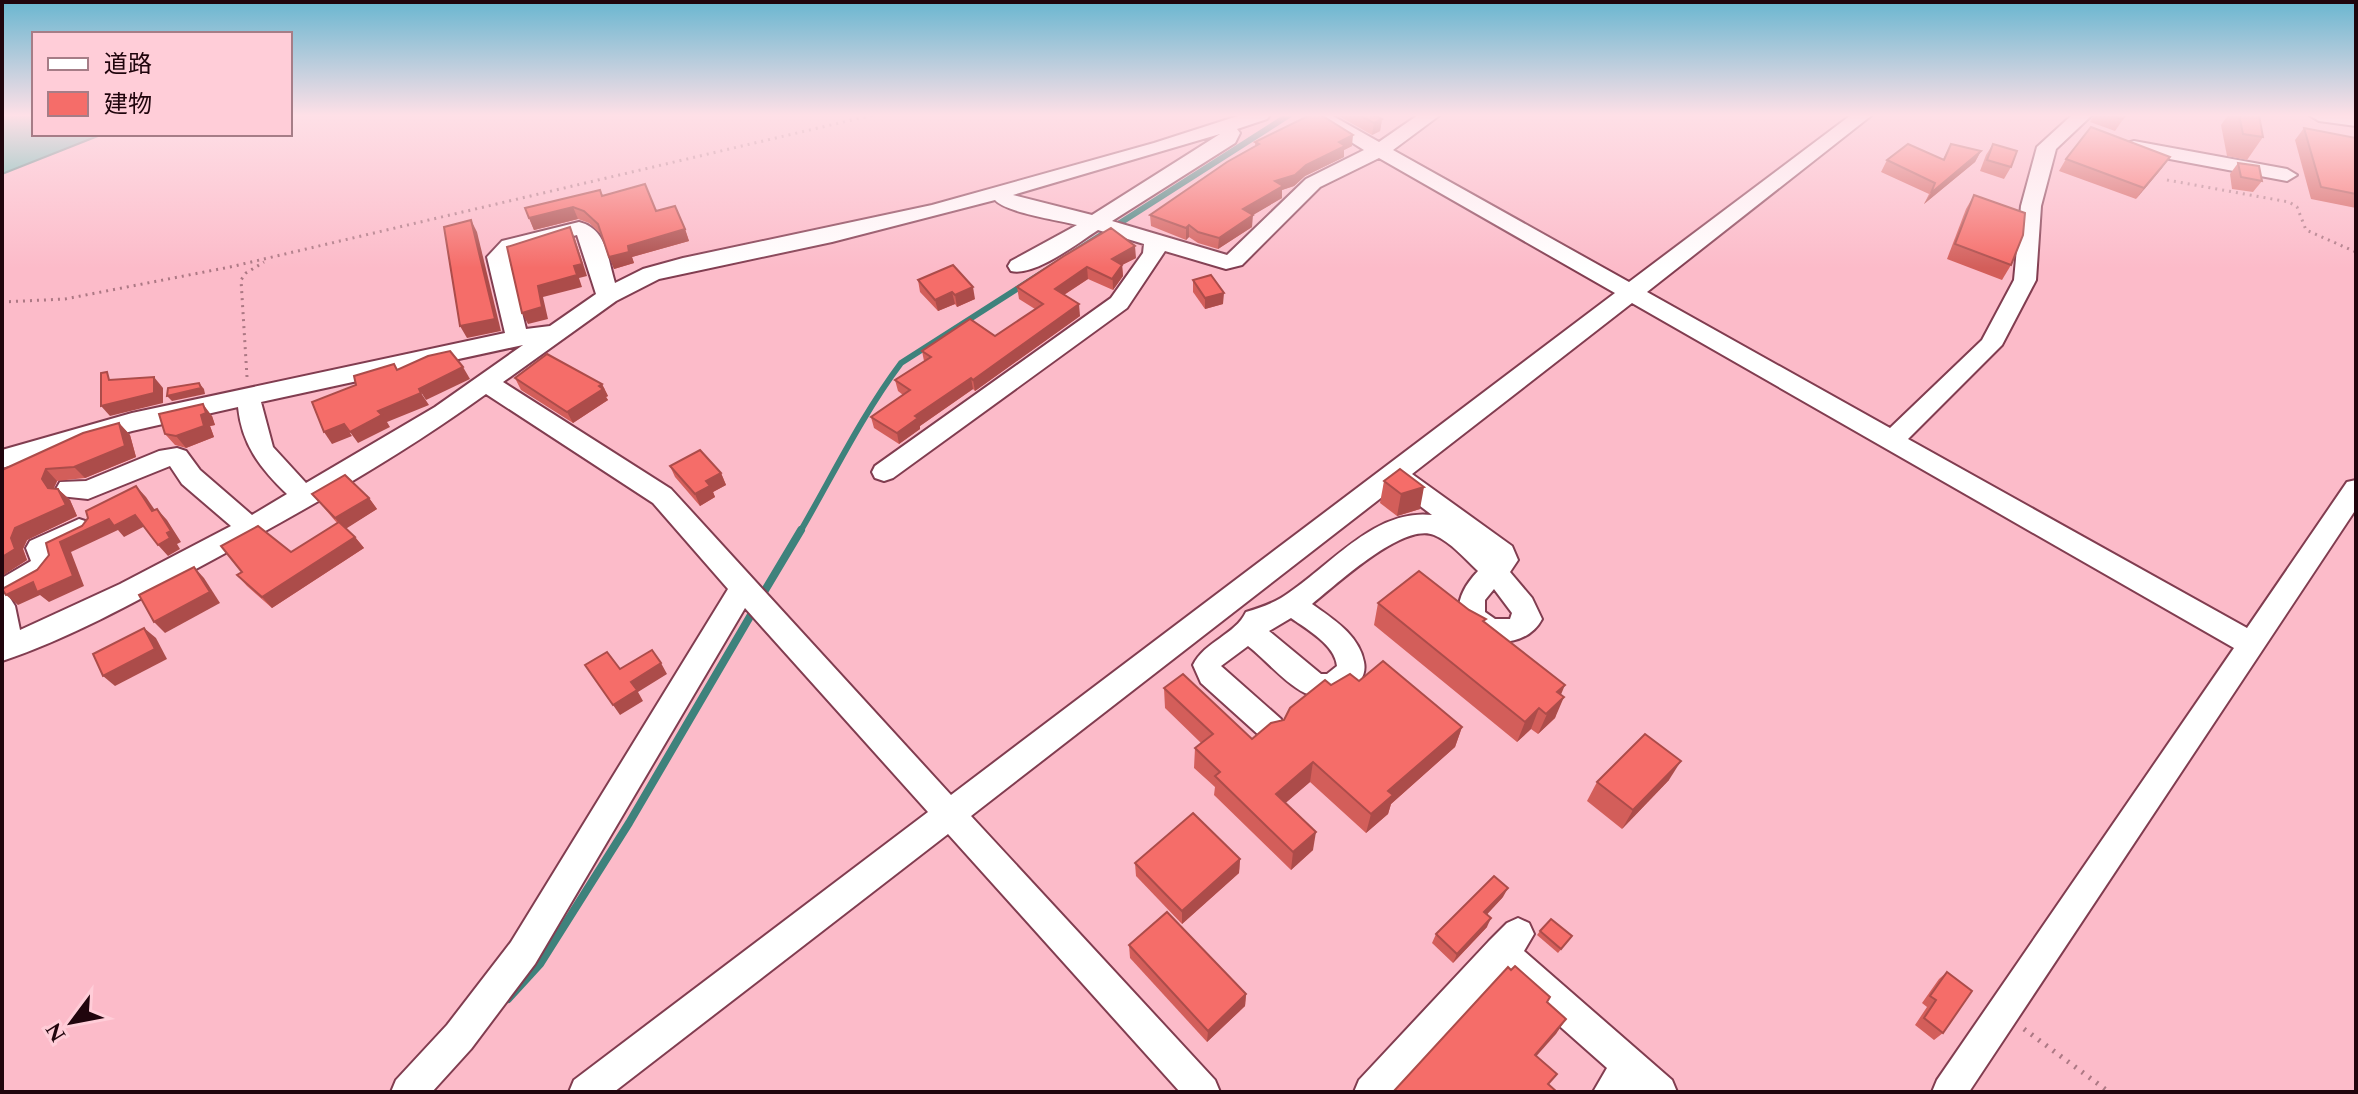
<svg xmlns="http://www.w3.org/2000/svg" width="2358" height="1094" viewBox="0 0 2358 1094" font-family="Spectral,'Noto Sans JP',serif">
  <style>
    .water { fill: #4bb8ab; stroke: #3e827c; stroke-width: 2 }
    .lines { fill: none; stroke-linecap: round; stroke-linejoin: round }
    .stream-far1 { stroke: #3e827c; stroke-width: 6 }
    .stream { stroke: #3e827c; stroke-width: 8 }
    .minor-casing { stroke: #813d50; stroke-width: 4 }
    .path-far1 { stroke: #ac7884; stroke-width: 3; stroke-dasharray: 2 5; stroke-linecap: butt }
    .path { stroke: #ac7884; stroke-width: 5; stroke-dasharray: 2 7; stroke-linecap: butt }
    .minor { fill: #fff; fill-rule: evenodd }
    .wall { fill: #d35e5a }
    .shaded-wall { fill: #ac4c4a }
    .building { fill: #f56d69; stroke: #ac4c4a; stroke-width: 2 }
  </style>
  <rect width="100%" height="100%" fill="#fcbbc9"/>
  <path class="water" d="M 2,115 L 34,115 L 34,134 L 103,134 L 2,174 Z"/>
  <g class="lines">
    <path class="stream-far1" d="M 800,532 C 833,475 862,415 901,363 L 1289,115"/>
    <g class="stream">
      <path d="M 761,597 L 801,530"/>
      <path d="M 508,999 L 540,964 L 629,823 L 755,608"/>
    </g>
    <defs>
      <g id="minor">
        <path d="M 1241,115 L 1270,115 L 1267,119 L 1237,129 L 1240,133 L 1235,143 L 1112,221 L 1227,255 L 1306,179 L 1364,150 L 1308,115 L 1331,115 L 1379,142 L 1418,115 L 1440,115 L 1393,150 L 1629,282 L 1851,115 L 1872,115 L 1647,292 L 1890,428 L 1982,340 L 2014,280 L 2021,206 L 2037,147 L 2072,115 L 2092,115 L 2056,149 L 2041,206 L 2036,280 L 2002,345 L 1908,439 L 2247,628 L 2347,482 L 2356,480 L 2356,509 L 1969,1092 L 1932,1092 L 1937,1080 L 2234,648 L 1632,303 L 1412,474 L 1512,546 L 1518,560 L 1510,572 L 1532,598 L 1542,619 C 1517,667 1418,634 1478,571 C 1465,559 1451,542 1434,535 C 1403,522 1336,585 1312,604 C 1333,619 1359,635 1364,662 C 1370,691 1325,703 1305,693 C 1285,683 1266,660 1248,646 L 1221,666 L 1281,719 L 1285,728 L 1281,737 L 1271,741 L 1261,737 L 1201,683 L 1193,665 C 1205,641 1235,635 1246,612 C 1259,608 1269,605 1281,598 C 1327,570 1373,508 1432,515 L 1395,487 L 971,816 L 1215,1080 L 1220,1092 L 1180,1092 L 948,834 L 614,1092 L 569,1092 L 574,1080 L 928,812 L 745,608 L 535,964 L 471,1049 L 432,1092 L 391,1092 L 396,1080 L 447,1025 L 511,942 L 728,589 L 653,503 L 486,394 C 395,460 294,516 194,570 C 133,603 68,639 2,661 L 2,578 L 31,561 L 26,548 L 30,541 L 79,519 L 88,522 L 92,529 L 88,536 L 54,552 L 58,564 L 46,579 L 10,598 L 15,606 L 20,630 L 120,584 L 231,526 L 182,484 L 170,466 L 88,499 L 60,496 L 56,489 L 60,482 L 86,481 L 159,451 L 177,448 L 186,451 L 200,470 L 252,515 L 287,494 C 260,468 242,445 238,407 L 132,431 L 2,468 L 2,450 L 132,413 L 505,333 L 487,257 L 502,241 L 579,222 C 607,229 607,257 615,283 L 643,269 L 683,258 L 932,205 L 1154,143 ZM 1220,134 L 1092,215 L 1013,195 ZM 1379,158 L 1615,293 L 951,795 L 671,489 L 503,382 L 616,301 L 659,279 L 832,242 L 995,200 C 1007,213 1058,220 1077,225 L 1011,261 L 1008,266 L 1011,271 C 1034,277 1078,243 1098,230 L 1144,244 L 1143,253 L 1111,298 L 875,466 L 872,472 L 875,478 L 884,481 L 893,478 L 1127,308 L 1165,251 L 1226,269 L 1242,265 L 1320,187 ZM 577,235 L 596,294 L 550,326 L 526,329 L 509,258 L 516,251 ZM 523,345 L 435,407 L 306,483 L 273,447 L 261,402 ZM 1494,589 L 1512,613 L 1510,619 L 1495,619 L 1485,612 L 1485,600 ZM 1291,618 C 1308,630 1335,645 1337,666 L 1327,674 L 1321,674 L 1269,631 Z"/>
        <path d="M 2309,115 L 2356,115 L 2356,126 L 2319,121 Z"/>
        <path d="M 2134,141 L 2287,169 L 2297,175 L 2287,181 L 2127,151 L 2124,147 L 2127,143 Z"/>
        <path d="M 1518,918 L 1529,923 L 1534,934 L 1524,951 L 1672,1080 L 1677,1092 L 1593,1092 L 1607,1068 L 1502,975 L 1395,1092 L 1354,1092 L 1359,1080 L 1489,941 L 1507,923 Z"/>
      </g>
    </defs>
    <use href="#minor" class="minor-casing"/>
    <g class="path-far1">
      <path d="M 2167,180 L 2289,202 L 2297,207 L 2306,230 L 2356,252"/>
      <path d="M 2,302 L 65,299 L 230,267 L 873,115"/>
      <path d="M 247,377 L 241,280 L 246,273 L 264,262"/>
    </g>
    <path class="path" d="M 2024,1029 L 2109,1092"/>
    <use href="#minor" class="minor"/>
  </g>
  <g class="wall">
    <path d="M 1337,115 L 1374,115 L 1382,119 L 1380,131 L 1372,135 Z"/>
    <path d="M 2094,115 L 2126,115 L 2115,131 L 2090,122 Z"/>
    <path d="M 2228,115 L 2259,115 L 2263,137 L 2247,160 L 2227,156 L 2221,125 Z"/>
    <path d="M 2304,128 L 2356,138 L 2356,208 L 2311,199 L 2295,140 Z"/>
    <path d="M 1255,142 L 1352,146 L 1344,150 L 1344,157 L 1305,176 L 1294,186 L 1282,190 L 1282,198 L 1252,215 L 1252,227 L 1218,249 L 1198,243 L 1189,237 L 1186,240 L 1151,226 L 1150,215 L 1255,146 Z"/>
    <path d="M 1951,144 L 1981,151 L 1975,162 L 1924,204 L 1929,194 L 1881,172 L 1887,160 L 1943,159 Z"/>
    <path d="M 1993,144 L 2011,167 L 2004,179 L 1980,171 L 1986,155 Z"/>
    <path d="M 2066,159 L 2162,168 L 2136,199 L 2059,171 Z"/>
    <path d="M 2238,163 L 2262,181 L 2253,192 L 2232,189 L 2230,174 Z"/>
    <path d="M 1974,195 L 2011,265 L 2002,280 L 1947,259 L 1966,209 Z"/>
    <path d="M 603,196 L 656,211 L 685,229 L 689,241 L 632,257 L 634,263 L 614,269 L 602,235 L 589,223 L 578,219 L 534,230 L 529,218 Z"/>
    <path d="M 1064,256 L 1136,258 L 1122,265 L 1123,276 L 1113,290 L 1088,279 L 1064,295 L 1080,316 L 975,391 L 973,389 L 920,426 L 920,429 L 899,444 L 874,428 L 871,417 L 903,395 L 898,391 L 895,380 L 924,361 L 922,351 L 995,336 L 1035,309 L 1019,299 L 1017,287 Z"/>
    <path d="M 918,280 L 975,299 L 957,307 L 955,304 L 938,311 L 920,292 Z"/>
    <path d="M 1193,280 L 1223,304 L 1205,309 L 1193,292 Z"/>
    <path d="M 515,378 L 602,384 L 608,396 L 606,397 L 608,400 L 573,423 L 521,390 Z"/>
    <path d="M 212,416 L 215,425 L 210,426 L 214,437 L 186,448 L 175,445 L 165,434 Z"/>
    <path d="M 119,423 L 130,435 L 136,457 L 85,478 L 57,481 L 54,488 L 58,489 L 70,500 L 77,516 L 27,540 L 23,549 L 27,560 L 2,576 L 2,470 Z"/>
    <path d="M 670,466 L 721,473 L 726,485 L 713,492 L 715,497 L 700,506 L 675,477 Z"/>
    <path d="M 1400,469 L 1420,509 L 1397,516 L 1380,503 L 1384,481 Z"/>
    <path d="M 312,494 L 369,498 L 377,509 L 346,528 L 355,537 L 364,548 L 272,608 L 247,586 L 237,575 L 291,552 L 337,523 Z"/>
    <path d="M 1378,603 L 1485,623 L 1561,695 L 1555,718 L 1538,734 L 1531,729 L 1517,742 L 1374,625 Z"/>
    <path d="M 1359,681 L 1462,727 L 1455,747 L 1391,804 L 1388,814 L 1366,833 L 1310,782 L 1285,803 L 1313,850 L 1291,870 L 1214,795 L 1215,787 L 1194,768 L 1195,748 L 1201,743 L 1165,708 L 1164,688 L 1252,739 L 1284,720 L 1331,685 Z"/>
    <path d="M 1669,780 L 1622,829 L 1587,801 L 1597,782 Z"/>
    <path d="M 1240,859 L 1239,873 L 1182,924 L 1136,876 L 1135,863 Z"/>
    <path d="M 1503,897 L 1487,914 L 1487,927 L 1453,963 L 1432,943 L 1436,934 Z"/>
    <path d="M 1540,931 L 1572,936 L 1558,953 L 1537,935 Z"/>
    <path d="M 1129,945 L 1246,994 L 1245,1006 L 1207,1042 L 1130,958 Z"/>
    <path d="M 1947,972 L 1943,1033 L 1934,1040 L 1915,1025 L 1927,1007 L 1922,1003 L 1939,979 Z"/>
  </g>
  <g class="shaded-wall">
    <path d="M 1382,119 L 1380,131 L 1372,135 L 1374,123 Z"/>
    <path d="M 1353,135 L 1352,146 L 1344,150 L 1344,157 L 1305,176 L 1294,186 L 1282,190 L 1282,198 L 1243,221 L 1243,209 L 1275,181 L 1306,165 L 1339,142 Z"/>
    <path d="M 1981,151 L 1975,162 L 1924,204 L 1931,193 Z"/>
    <path d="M 2170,157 L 2162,168 L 2136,199 L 2144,188 Z"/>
    <path d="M 573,207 L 578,219 L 534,230 L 529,218 Z"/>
    <path d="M 1253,215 L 1252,227 L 1218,249 L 1219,238 Z"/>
    <path d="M 471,220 L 477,232 L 501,331 L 467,338 L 460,326 Z"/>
    <path d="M 1189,225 L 1189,237 L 1186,240 L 1186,228 Z"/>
    <path d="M 570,227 L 575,239 L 587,276 L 579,278 L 582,287 L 543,297 L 548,319 L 528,324 L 522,313 L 538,286 L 574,266 Z"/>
    <path d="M 685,229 L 689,241 L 632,257 L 634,263 L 614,269 L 609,257 L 628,246 Z"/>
    <path d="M 1135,246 L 1136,258 L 1122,265 L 1123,276 L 1113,290 L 1112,259 Z"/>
    <path d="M 1087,267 L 1088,279 L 1056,300 L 1055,289 Z"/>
    <path d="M 973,287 L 975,299 L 957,307 L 955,295 Z"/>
    <path d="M 952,292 L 955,304 L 938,311 L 935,300 Z"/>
    <path d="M 1224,293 L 1223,304 L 1205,309 L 1205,298 Z"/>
    <path d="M 1079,304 L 1080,316 L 975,391 L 973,380 Z"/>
    <path d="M 463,367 L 470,379 L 426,400 L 419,389 Z"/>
    <path d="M 154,377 L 163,388 L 163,403 L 110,416 L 101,406 Z"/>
    <path d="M 971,378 L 973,389 L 920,426 L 920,429 L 899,444 L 897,433 L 915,416 Z"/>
    <path d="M 199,383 L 204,389 L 205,394 L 172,401 L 167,396 Z"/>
    <path d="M 602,384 L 608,396 L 606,397 L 608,400 L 573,423 L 567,412 Z"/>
    <path d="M 421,393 L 429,405 L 387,422 L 390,427 L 358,443 L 350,432 L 378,411 Z"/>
    <path d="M 203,404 L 212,416 L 215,425 L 210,426 L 214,437 L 186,448 L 176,436 L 201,415 Z"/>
    <path d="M 119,423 L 130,435 L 136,457 L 85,478 L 74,467 Z"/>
    <path d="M 344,424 L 352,436 L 332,444 L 324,432 Z"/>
    <path d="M 46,469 L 57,481 L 53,490 L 48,488 L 42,479 Z"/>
    <path d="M 721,473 L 726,485 L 713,492 L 715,497 L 700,506 L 695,494 L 706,481 Z"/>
    <path d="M 136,486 L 146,497 L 163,522 L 152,511 Z"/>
    <path d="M 1424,487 L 1420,509 L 1397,516 L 1401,494 Z"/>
    <path d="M 58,489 L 70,500 L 77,516 L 27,540 L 23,549 L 27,560 L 2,576 L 2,557 L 15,528 Z"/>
    <path d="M 369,498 L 377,509 L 344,530 L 335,518 Z"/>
    <path d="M 157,509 L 167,520 L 181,542 L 177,544 L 180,549 L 168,556 L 158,545 L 167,533 Z"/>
    <path d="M 135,515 L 145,526 L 124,537 L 118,530 L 71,552 L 84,586 L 49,602 L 40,595 L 18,605 L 6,595 L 33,582 L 60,542 L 109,519 Z"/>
    <path d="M 355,537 L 364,548 L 272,608 L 262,597 Z"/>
    <path d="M 194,567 L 204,578 L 220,603 L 165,633 L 154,622 Z"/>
    <path d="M 144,628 L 156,638 L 167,659 L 115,686 L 103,676 Z"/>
    <path d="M 661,663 L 667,674 L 638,692 L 643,701 L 620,715 L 613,705 L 631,682 Z"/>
    <path d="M 1565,685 L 1557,704 L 1564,697 L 1555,718 L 1538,734 L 1557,692 Z"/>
    <path d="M 1539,708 L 1531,729 L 1517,742 L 1525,722 Z"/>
    <path d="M 1462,727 L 1455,747 L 1391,804 L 1388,814 L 1366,833 L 1371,814 L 1388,791 Z"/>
    <path d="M 1681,761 L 1669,780 L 1622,829 L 1633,810 Z"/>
    <path d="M 1313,762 L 1310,782 L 1274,813 L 1276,794 Z"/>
    <path d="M 1316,832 L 1313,850 L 1291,870 L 1293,852 Z"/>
    <path d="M 1240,859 L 1239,873 L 1182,924 L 1182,911 Z"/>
    <path d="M 1508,888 L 1503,897 L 1480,922 L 1484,912 Z"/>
    <path d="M 1491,918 L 1487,927 L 1453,963 L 1457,954 Z"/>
    <path d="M 1246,994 L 1245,1006 L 1207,1042 L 1208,1031 Z"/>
    <path d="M 1566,1019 L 1556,1034 L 1525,1069 L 1535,1055 Z"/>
  </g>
  <g class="building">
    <path d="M 1310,115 L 1321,115 L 1353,135 L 1339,142 L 1345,146 L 1306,165 L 1295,175 L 1275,181 L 1283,186 L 1243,209 L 1253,215 L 1219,238 L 1198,232 L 1189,225 L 1186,228 L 1150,215 L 1227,162 L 1259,144 L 1255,142 Z"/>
    <path d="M 1359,115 L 1374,115 L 1382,119 L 1374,123 Z"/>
    <path d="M 2110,115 L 2126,115 L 2122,119 Z"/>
    <path d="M 2239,115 L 2259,115 L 2263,137 L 2243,134 Z"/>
    <path d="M 2091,127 L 2170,157 L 2144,188 L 2066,159 Z"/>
    <path d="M 2304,128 L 2356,138 L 2356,194 L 2321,187 Z"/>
    <path d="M 1908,144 L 1944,160 L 1951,144 L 1981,151 L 1931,193 L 1935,183 L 1887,160 Z"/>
    <path d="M 1993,144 L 2017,151 L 2011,167 L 1987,160 Z"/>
    <path d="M 2238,163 L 2259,166 L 2262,181 L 2241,177 Z"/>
    <path d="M 645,184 L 656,211 L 675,206 L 685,229 L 628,246 L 629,252 L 609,257 L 598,224 L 584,211 L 573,207 L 529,218 L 525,208 L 600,190 L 602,196 Z"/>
    <path d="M 1974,195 L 2025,213 L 2023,235 L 2011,265 L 1955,244 Z"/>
    <path d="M 471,220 L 495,319 L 460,326 L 444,227 Z"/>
    <path d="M 570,227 L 582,264 L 574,266 L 577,275 L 538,286 L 542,307 L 522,313 L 507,247 Z"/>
    <path d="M 1111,228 L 1135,246 L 1112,259 L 1122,265 L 1112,279 L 1087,267 L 1055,289 L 1079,304 L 973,380 L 971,378 L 915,416 L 918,418 L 897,433 L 871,417 L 910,390 L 895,380 L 931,357 L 922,351 L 970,319 L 995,336 L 1043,304 L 1017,287 L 1064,256 Z"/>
    <path d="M 953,265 L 973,287 L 955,295 L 952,292 L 935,300 L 918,280 Z"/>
    <path d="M 1211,275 L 1224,293 L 1205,298 L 1193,280 Z"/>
    <path d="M 450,351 L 463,367 L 419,389 L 421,393 L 378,411 L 382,415 L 350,432 L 344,424 L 324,432 L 312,402 L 356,385 L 354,376 L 394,364 L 397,370 L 428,356 Z"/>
    <path d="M 547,354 L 602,384 L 599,386 L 603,389 L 567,412 L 515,378 Z"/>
    <path d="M 107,372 L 109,380 L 154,377 L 154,393 L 101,406 L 101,373 Z"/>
    <path d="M 199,383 L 201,388 L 167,396 L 168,388 Z"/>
    <path d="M 203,404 L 206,413 L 201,415 L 204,426 L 176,436 L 165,434 L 159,414 Z"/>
    <path d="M 119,423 L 125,446 L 74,467 L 46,469 L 42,479 L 48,488 L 58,489 L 66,505 L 15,528 L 11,538 L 15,549 L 2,557 L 2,470 L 83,433 Z"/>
    <path d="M 700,450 L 721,473 L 706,481 L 710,486 L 695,494 L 670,466 Z"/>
    <path d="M 1400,469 L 1424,487 L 1401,494 L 1384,481 Z"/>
    <path d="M 345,475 L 369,498 L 335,518 L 312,494 Z"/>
    <path d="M 136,486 L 152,511 L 157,509 L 171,531 L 167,533 L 170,538 L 158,545 L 135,515 L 114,526 L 109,519 L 60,542 L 73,576 L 37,592 L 33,582 L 6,595 L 2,589 L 37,570 L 49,555 L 46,543 L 82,526 L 88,518 L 86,511 Z"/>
    <path d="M 339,522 L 355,537 L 262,597 L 237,575 L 242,572 L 221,546 L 258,526 L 291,552 Z"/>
    <path d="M 194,567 L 210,592 L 154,622 L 139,595 Z"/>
    <path d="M 1419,571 L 1469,610 L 1486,619 L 1483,621 L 1565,685 L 1557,692 L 1564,697 L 1546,714 L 1539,708 L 1525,722 L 1378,603 Z"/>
    <path d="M 144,628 L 155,649 L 103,676 L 93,654 Z"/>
    <path d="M 652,650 L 661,663 L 631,682 L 637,690 L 613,705 L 585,665 L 607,652 L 620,669 Z"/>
    <path d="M 1383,661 L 1462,727 L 1388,791 L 1393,795 L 1371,814 L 1313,762 L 1276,794 L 1316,832 L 1293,852 L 1215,776 L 1220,772 L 1195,748 L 1213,734 L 1164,688 L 1183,674 L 1252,739 L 1271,723 L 1284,720 L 1290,708 L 1325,680 L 1331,685 L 1350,674 L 1359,681 Z"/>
    <path d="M 1645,734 L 1681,761 L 1633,810 L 1597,782 Z"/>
    <path d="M 1193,813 L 1240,859 L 1182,911 L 1135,863 Z"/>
    <path d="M 1494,876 L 1508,888 L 1484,912 L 1491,918 L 1457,954 L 1436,934 Z"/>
    <path d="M 1167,912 L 1246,994 L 1208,1031 L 1129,945 Z"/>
    <path d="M 1551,919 L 1572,936 L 1561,949 L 1540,931 Z"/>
    <path d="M 1515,966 L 1550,997 L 1547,1002 L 1566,1019 L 1535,1055 L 1557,1074 L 1548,1084 L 1557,1092 L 1393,1092 L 1508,967 L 1511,970 Z"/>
    <path d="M 1947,972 L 1972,991 L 1943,1033 L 1924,1018 L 1936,1000 L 1930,996 Z"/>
  </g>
  <linearGradient id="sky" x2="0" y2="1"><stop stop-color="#69b6d0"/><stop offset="0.43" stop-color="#fee0e7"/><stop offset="1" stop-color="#fee0e7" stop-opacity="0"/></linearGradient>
  <rect width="2358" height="268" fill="url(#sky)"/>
  <rect width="2358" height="1094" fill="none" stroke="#20050d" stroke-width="8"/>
  <rect x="32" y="32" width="260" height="104" fill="#ffcdd8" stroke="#a67d87" stroke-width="2"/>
  <rect x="48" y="58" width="40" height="12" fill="#ffffff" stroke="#a67d87" stroke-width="2"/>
  <text x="104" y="72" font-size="24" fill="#20050d">道路</text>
  <rect x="48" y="92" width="40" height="24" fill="#f56d69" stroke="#a67d87" stroke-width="2"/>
  <text x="104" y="112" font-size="24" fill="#20050d">建物</text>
  <g transform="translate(72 1022) rotate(238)" stroke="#ffcdd8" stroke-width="6" paint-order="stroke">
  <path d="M0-6L14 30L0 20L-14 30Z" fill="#20050d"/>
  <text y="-12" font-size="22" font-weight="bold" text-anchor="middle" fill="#20050d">N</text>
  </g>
</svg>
